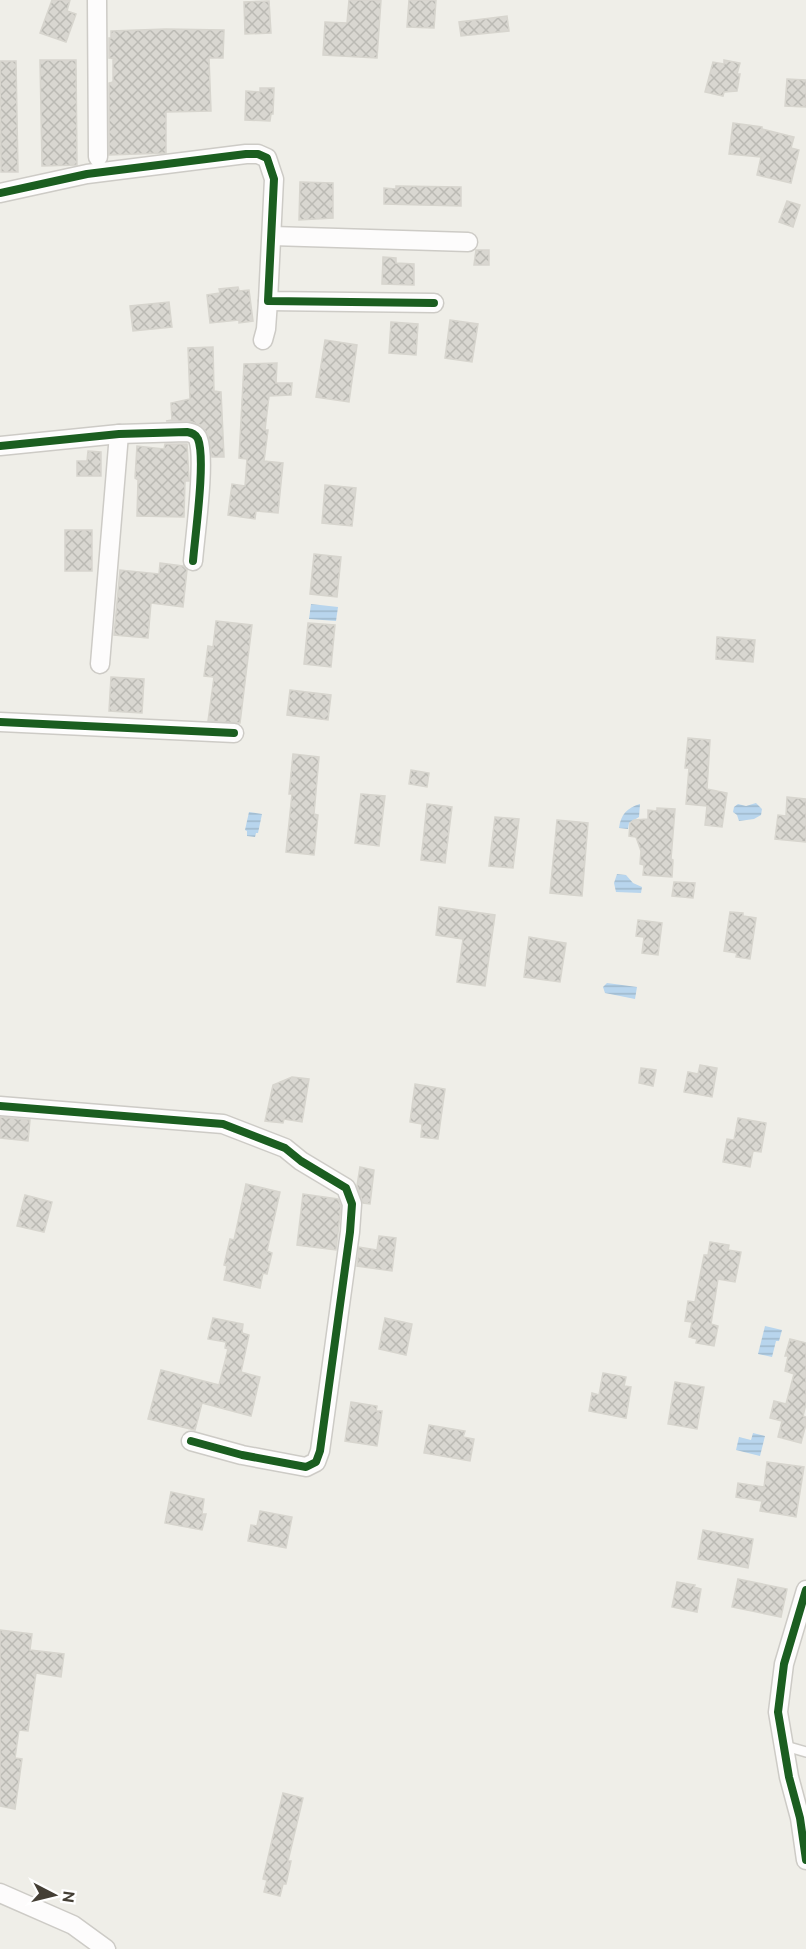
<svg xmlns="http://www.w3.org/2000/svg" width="806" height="1949" viewBox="0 0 806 1949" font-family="Ubuntu,sans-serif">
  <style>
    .water { fill: url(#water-rules) }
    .building { fill: url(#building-cross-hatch); stroke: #d7d5ce; stroke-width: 1.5 }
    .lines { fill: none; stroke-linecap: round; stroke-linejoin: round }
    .lane-casing { stroke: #cdcbc6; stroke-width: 12 }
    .street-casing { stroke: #cdcbc6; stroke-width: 21 }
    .lane { stroke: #fdfcfc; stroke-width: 9 }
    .street { stroke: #fdfcfc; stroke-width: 18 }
    .cycleway-casing { stroke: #fff; stroke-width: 11 }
    .cycleway { stroke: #1b5e20; stroke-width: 8 }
  </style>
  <defs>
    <pattern id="water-rules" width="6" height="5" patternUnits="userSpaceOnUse" patternTransform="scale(1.5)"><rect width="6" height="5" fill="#b8d5ed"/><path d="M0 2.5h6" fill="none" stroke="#9fb8cc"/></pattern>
    <pattern id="building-cross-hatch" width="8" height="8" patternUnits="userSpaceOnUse" patternTransform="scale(1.5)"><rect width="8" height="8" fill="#d9d7d1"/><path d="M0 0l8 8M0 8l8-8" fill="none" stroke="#bbbab4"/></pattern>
  </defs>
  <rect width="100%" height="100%" fill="#efeee8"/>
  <g class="water">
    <path d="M 311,604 L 338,607 L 336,621 L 309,619 Z"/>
    <path d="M 756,803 L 762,809 L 761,815 L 754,819 L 739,821 L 737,815 L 733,812 L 734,807 L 738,804 L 746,806 Z"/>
    <path d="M 640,804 L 639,817 L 629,823 L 628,829 L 619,828 C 621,814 627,808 640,804 Z"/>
    <path d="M 249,812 L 262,814 L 258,833 L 256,833 L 255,837 L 247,836 L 247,831 L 245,830 Z"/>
    <path d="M 617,874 L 626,875 L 633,883 L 642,887 L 641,893 L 616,892 L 614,883 Z"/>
    <path d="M 607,983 L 637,987 L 635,999 L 605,993 L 603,987 Z"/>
    <path d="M 765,1326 L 782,1330 L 779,1341 L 776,1341 L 772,1357 L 758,1354 Z"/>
    <path d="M 753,1433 L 765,1436 L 760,1456 L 736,1450 L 739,1437 L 751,1440 Z"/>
  </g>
  <g class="building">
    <path d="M 52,0 L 70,0 L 67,11 L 76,14 L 66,42 L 40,33 Z"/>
    <path d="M 349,0 L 381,0 L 377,58 L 323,55 L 325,22 L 347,23 Z"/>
    <path d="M 409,0 L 436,0 L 434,28 L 407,27 Z"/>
    <path d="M 269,1 L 271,33 L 245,34 L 244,2 Z"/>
    <path d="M 507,16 L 509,31 L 461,36 L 459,22 Z"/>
    <path d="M 166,29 L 224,30 L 223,58 L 209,58 L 211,111 L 166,112 L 166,153 L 109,155 L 109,83 L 113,82 L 113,60 L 116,59 L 109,58 L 109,38 L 111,38 L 111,31 Z"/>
    <path d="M 40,60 L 76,60 L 77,165 L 42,166 Z"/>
    <path d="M 724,60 L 740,63 L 737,74 L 740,74 L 737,91 L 724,92 L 723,96 L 705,92 L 713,62 L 724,64 Z"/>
    <path d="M 0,61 L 16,61 L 18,172 L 1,172 Z"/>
    <path d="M 787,79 L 806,80 L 806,107 L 785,106 Z"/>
    <path d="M 260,88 L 274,88 L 273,114 L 271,114 L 270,121 L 245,120 L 246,91 L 260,92 Z"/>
    <path d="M 733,123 L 762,127 L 762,129 L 794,137 L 791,148 L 799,150 L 791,183 L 757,175 L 761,157 L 729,154 Z"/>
    <path d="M 300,182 L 333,183 L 333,218 L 299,220 Z"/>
    <path d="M 396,186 L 461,187 L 461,206 L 384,204 L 384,188 L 396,189 Z"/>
    <path d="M 787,201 L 800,205 L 793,227 L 779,222 Z"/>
    <path d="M 476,250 L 489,250 L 489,265 L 474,265 Z"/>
    <path d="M 383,257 L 396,258 L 396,263 L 414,264 L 414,285 L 382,284 Z"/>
    <path d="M 238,287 L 239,291 L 249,290 L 253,321 L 239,323 L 239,320 L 210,323 L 207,295 L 220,293 L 219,289 Z"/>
    <path d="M 169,302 L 172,327 L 133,331 L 130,306 Z"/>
    <path d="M 450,320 L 478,324 L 472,362 L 445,358 Z"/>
    <path d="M 391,322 L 418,324 L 416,355 L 389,353 Z"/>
    <path d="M 325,340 L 357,345 L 349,402 L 316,397 Z"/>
    <path d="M 213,347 L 214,391 L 221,392 L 224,457 L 212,457 L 208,434 L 200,425 L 189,421 L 166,421 L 172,420 L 171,403 L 190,399 L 188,348 Z"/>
    <path d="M 277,363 L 276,383 L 292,383 L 291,395 L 269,396 L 265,430 L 268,430 L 264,461 L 283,463 L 278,513 L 256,511 L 255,519 L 228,515 L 232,484 L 245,486 L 247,459 L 239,458 L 244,364 Z"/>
    <path d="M 165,444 L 187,444 L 189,479 L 189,481 L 185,481 L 184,517 L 137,516 L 138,480 L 135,478 L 137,446 L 164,449 Z"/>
    <path d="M 88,451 L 101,452 L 101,476 L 77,476 L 77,461 L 87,461 Z"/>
    <path d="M 325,485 L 356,488 L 352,526 L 322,523 Z"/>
    <rect x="65" y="530" width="27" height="41"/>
    <path d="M 314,554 L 341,557 L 337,597 L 310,594 Z"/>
    <path d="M 160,563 L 183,566 L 187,570 L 183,607 L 151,603 L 148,638 L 114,635 L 120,570 L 159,574 Z"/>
    <path d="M 216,621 L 252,625 L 240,723 L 208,721 L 214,677 L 204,676 L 208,646 L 213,647 Z"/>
    <path d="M 308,623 L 335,625 L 331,667 L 304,664 Z"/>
    <path d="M 717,637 L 755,640 L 753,662 L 716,659 Z"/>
    <path d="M 111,677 L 144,679 L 142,713 L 109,711 Z"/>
    <path d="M 290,690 L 331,695 L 328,720 L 287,715 Z"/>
    <path d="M 688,738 L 710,740 L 707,789 L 727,793 L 722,827 L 705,825 L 707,806 L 686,804 L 689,768 L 685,768 Z"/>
    <path d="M 293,754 L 319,757 L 314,814 L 318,815 L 314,855 L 286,852 L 292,794 L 289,794 Z"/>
    <path d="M 411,770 L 429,773 L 427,787 L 409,784 Z"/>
    <path d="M 361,794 L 385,796 L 379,846 L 355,843 Z"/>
    <path d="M 787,797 L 806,799 L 806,842 L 775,839 L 778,815 L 786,816 Z"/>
    <path d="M 427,804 L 452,807 L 445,863 L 421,860 Z"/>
    <path d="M 657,808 L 675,809 L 671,859 L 673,860 L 672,877 L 643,875 L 644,865 L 640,864 L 641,851 L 636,837 L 629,836 L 630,823 L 634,820 L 648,819 L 648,810 L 657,811 Z"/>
    <path d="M 495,817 L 519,819 L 513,868 L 489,866 Z"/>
    <path d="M 557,820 L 588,823 L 582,896 L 550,893 Z"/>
    <path d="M 674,882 L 695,883 L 693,898 L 672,896 Z"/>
    <path d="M 439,907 L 495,915 L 485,986 L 457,982 L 463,939 L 436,935 Z"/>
    <path d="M 730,912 L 743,913 L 743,916 L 756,918 L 750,959 L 736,957 L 737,953 L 724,951 Z"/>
    <path d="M 638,920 L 662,923 L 658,955 L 642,953 L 644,937 L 636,936 Z"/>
    <path d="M 529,937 L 566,943 L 560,982 L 524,977 Z"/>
    <path d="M 700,1065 L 717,1068 L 712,1097 L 684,1092 L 688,1072 L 698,1074 Z"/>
    <path d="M 641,1068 L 656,1070 L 653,1086 L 639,1083 Z"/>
    <path d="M 292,1077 L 309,1079 L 302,1122 L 284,1119 L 283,1123 L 265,1121 L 273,1085 Z"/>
    <path d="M 415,1084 L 445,1089 L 438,1139 L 421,1137 L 422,1124 L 410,1122 Z"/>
    <path d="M 0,1117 L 30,1120 L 28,1141 L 0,1138 Z"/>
    <path d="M 738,1118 L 766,1123 L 761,1152 L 753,1151 L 750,1167 L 723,1162 L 727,1139 L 734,1140 Z"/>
    <path d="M 360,1167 L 374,1170 L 370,1204 L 363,1203 L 357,1186 Z"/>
    <path d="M 246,1184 L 280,1192 L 267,1251 L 272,1253 L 267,1274 L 263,1273 L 260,1288 L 224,1280 L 227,1266 L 224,1265 L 230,1239 L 234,1240 Z"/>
    <path d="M 303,1194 L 338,1199 L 341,1206 L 336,1250 L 297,1245 Z"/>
    <path d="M 25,1195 L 52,1202 L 44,1232 L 17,1226 Z"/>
    <path d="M 379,1236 L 396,1238 L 392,1271 L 357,1266 L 359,1247 L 377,1250 Z"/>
    <path d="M 710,1242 L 729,1245 L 728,1250 L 741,1252 L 735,1282 L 718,1279 L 711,1324 L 718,1326 L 714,1346 L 696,1343 L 697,1339 L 689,1337 L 692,1322 L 685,1321 L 688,1301 L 695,1302 L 704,1255 L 708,1255 Z"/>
    <path d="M 213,1318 L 243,1324 L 242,1333 L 249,1335 L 241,1372 L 260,1377 L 251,1416 L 202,1403 L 195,1430 L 148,1419 L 161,1370 L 219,1385 L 228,1349 L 225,1348 L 226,1342 L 208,1339 Z"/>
    <path d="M 385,1318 L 412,1324 L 406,1355 L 379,1349 Z"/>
    <path d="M 790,1339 L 806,1343 L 806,1404 L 803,1416 L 806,1417 L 806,1424 L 801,1443 L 778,1437 L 782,1421 L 770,1418 L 774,1401 L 786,1404 L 794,1374 L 785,1371 L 788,1356 L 785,1356 Z"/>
    <path d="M 603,1373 L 626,1377 L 624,1386 L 631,1387 L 626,1418 L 589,1411 L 592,1393 L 599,1395 Z"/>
    <path d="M 675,1382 L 704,1387 L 697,1429 L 668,1424 Z"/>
    <path d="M 351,1402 L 377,1406 L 376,1411 L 382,1411 L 377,1446 L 345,1441 Z"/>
    <path d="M 429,1425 L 465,1431 L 463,1437 L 474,1439 L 470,1461 L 424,1453 Z"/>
    <path d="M 767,1462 L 804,1467 L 796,1517 L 760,1511 L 762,1501 L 736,1497 L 738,1483 L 764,1487 Z"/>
    <path d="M 171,1492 L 204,1499 L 202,1514 L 206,1514 L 202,1530 L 165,1523 Z"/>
    <path d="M 260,1511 L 292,1517 L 286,1548 L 248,1541 L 251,1525 L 257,1526 Z"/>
    <path d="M 703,1530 L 753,1539 L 748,1568 L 698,1559 Z"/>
    <path d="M 738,1579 L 787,1589 L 781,1617 L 732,1607 Z"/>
    <path d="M 677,1582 L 695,1585 L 694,1587 L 701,1589 L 697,1612 L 672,1607 Z"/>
    <path d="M 0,1630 L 32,1634 L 30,1650 L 64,1654 L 61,1677 L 36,1673 L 28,1731 L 19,1730 L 15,1758 L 22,1759 L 15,1809 L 0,1806 Z"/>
    <path d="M 283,1793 L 303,1798 L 288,1861 L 291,1861 L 286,1884 L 283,1884 L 280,1896 L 264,1892 L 267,1880 L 263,1879 Z"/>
  </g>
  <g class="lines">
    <defs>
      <path id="lane" d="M 782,1745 L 806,1752"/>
      <g id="street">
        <path d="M 97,0 L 98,157"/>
        <path d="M 0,193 L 87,174 L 246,154 L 258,154 L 267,158 L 274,179 L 268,301 L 434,303"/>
        <path d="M 272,236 L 468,242"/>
        <path d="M 263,340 L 266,329 L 268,301"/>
        <path d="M 0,446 L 119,434 L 187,432 C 192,433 196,434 198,439 C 206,459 195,536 193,561"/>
        <path d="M 100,664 L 119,434"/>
        <path d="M 0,722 L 234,733"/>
        <path d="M 0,1106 L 223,1124 L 285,1148 L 301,1161 L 346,1188 L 352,1204 L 350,1232 L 320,1451 L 316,1462 L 306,1467 L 242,1455 L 191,1441"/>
        <path d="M 806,1590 L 784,1664 L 778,1712 L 789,1777 L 800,1818 L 806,1860"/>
        <path d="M 0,1893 L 73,1925 L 106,1949"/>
      </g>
    </defs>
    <use href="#lane" class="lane-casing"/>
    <use href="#street" class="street-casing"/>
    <use href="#lane" class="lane"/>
    <use href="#street" class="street"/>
    <defs>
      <g id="cycleway">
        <path d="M 0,193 L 87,174 L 246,154 L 258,154 L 267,158 L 274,179 L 268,301 L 434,303"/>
        <path d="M 0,446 L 119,434 L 187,432 C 192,433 196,434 198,439 C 206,459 195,536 193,561"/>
        <path d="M 0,722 L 234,733"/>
        <path d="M 0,1106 L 223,1124 L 285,1148 L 301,1161 L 346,1188 L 352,1204 L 350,1232 L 320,1451 L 316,1462 L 306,1467 L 242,1455 L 191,1441"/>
        <path d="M 806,1590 L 784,1664 L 778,1712 L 789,1777 L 800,1818 L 806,1860"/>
      </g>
    </defs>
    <use href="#cycleway" class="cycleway-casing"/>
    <use href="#cycleway" class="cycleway"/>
  </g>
  <g transform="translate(54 1895) rotate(97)" stroke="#ffffff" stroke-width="4.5" paint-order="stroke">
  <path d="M0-4.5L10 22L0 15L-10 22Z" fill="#443f35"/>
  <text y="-9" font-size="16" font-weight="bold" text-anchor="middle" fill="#443f35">N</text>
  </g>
</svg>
